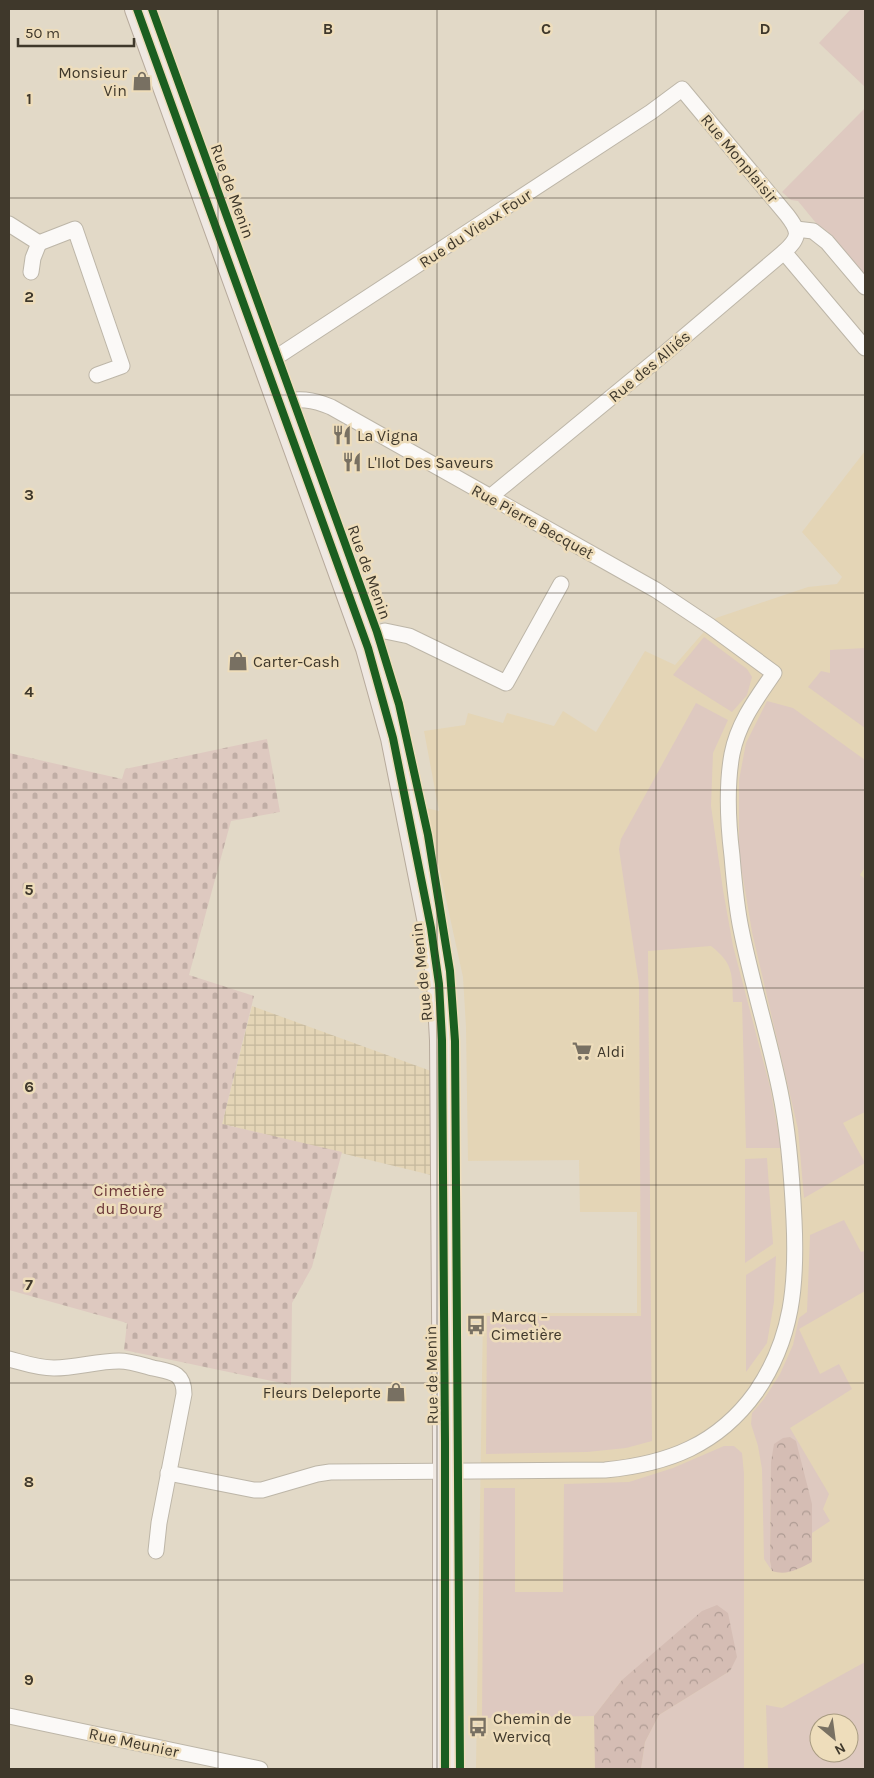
<svg xmlns="http://www.w3.org/2000/svg" width="874" height="1778" viewBox="0 0 874 1778" font-family="Karla,sans-serif">
  <style>
    .built { fill: #e4d5b6; fill-rule: evenodd }
    .industrial { fill: url(#industrial-grid) }
    .green { fill: #dec9c0; fill-rule: evenodd }
    .forest { fill: url(#forest-crowns) }
    .cemetery { fill: url(#cemetery-stones) }
    .lines { fill: none; stroke-linecap: round; stroke-linejoin: round }
    .street-casing { stroke: #bdb6a8; stroke-width: 17 }
    .primary-casing { stroke: #b7aa9c; stroke-width: 26 }
    .street { stroke: #fbf9f7; stroke-width: 15 }
    .primary { stroke: #efe8e2; stroke-width: 24 }
    .cycleway-casing { stroke: #edb; stroke-width: 11 }
    .cycleway { stroke: #1b5e20; stroke-width: 8 }
    .grid { fill: none; stroke: #3f382b; stroke-width: 1; stroke-opacity: 0.55 }
    .labels { text-anchor: middle; stroke-width: 5; stroke-linejoin: round; paint-order: stroke }
    .poi-label { font-size: 16px; fill: #3f382b; stroke: #edb; text-anchor: start }
    .street-label { font-size: 16px; fill: #3f382b; stroke: #edb }
    .park-label { font-size: 16px; fill: #6b3738; stroke: #edb }
    .grid-label { font-size: 16px; text-anchor: middle; font-weight: bold; fill: #3f382b; stroke: #edb; stroke-width: 5; stroke-linejoin: round; paint-order: stroke }
  </style>
  <defs>
    <pattern id="industrial-grid" width="8" height="8" patternUnits="userSpaceOnUse" patternTransform="scale(1.25)"><rect width="8" height="8" fill="#e4d5b6"/><path d="M0 4h8M4 0v8" fill="none" stroke="#c5b89d"/></pattern>
    <pattern id="forest-crowns" width="20" height="18" patternUnits="userSpaceOnUse" patternTransform="scale(1.25)"><rect width="20" height="18" fill="#d5bdb4"/><path d="M2 6a3 3 0 1 1 6 0M12 15a3 3 0 1 1 6 0" fill="none" stroke="#ae9b93"/></pattern>
    <pattern id="cemetery-stones" width="16" height="16" patternUnits="userSpaceOnUse" patternTransform="scale(1.25)"><rect width="16" height="16" fill="#dec9c0"/><path d="M2 7V4a2 2 0 0 1 4 0v3zM10 15v-3a2 2 0 0 1 4 0v3z" fill="#c0ada5"/></pattern>
  </defs>
  <rect width="100%" height="100%" fill="#e2d9c7"/>
  <path class="built" d="M 865,451 L 865,1769 L 476,1769 L 483,1313 L 637,1313 L 637,1212 L 580,1212 L 579,1160 L 468,1161 L 466,1027 L 463,977 L 426,808 L 439,811 L 424,731 L 465,725 L 468,713 L 503,723 L 507,713 L 554,726 L 563,711 L 596,732 L 645,651 L 675,665 L 716,618 L 808,587 L 837,584 L 842,577 L 802,532 ZM 819,1723 L 849,1723 L 849,1753 L 819,1753 Z"/>
  <path class="industrial" d="M 252,1006 L 431,1071 L 431,1175 L 222,1124 Z"/>
  <g class="green">
    <path d="M 851,9 L 865,9 L 865,87 L 819,43 Z"/>
    <path d="M 865,108 L 865,276 L 827,231 L 816,223 L 798,201 L 791,200 L 782,192 Z"/>
    <path d="M 704,637 L 747,669 L 752,677 L 747,695 L 732,712 L 673,675 Z"/>
    <path d="M 865,648 L 865,728 L 808,687 L 821,671 L 830,673 L 830,650 Z"/>
    <path d="M 767,701 L 793,708 L 865,760 L 865,867 L 860,875 L 865,879 L 865,1112 L 843,1123 L 865,1163 L 804,1198 L 798,1129 L 752,932 L 739,854 L 739,780 L 746,743 Z"/>
    <path d="M 696,703 L 728,720 L 713,753 L 711,806 L 723,890 L 733,946 L 770,1087 L 781,1148 L 746,1148 L 742,1002 L 733,1002 C 732,974 734,964 711,946 L 648,951 L 652,1441 L 626,1448 L 587,1452 L 486,1454 L 487,1316 L 641,1316 L 639,984 L 619,849 L 621,839 Z"/>
    <path d="M 767,1158 L 773,1244 L 745,1263 L 745,1159 Z"/>
    <path d="M 844,1220 L 861,1252 L 865,1251 L 865,1291 L 799,1329 L 820,1374 L 839,1364 L 852,1389 L 790,1428 L 829,1494 L 823,1509 L 830,1521 L 812,1533 L 812,1504 L 771,1462 L 770,1561 L 772,1571 L 764,1559 L 762,1469 L 758,1446 L 751,1424 L 752,1413 L 764,1399 L 780,1374 L 793,1345 L 799,1318 L 807,1312 L 810,1235 Z"/>
    <path d="M 776,1256 L 774,1302 L 767,1343 L 746,1372 L 746,1275 Z"/>
    <path d="M 724,1446 L 734,1446 L 742,1453 L 744,1474 L 744,1769 L 641,1769 L 645,1742 L 659,1715 L 730,1671 L 622,1680 L 594,1716 L 482,1718 L 484,1488 L 515,1488 L 515,1592 L 563,1592 L 564,1484 L 629,1482 L 673,1468 Z"/>
    <path d="M 865,1662 L 865,1769 L 768,1769 L 766,1705 L 782,1708 ZM 819,1723 L 849,1723 L 849,1753 L 819,1753 Z"/>
  </g>
  <g class="forest">
    <path d="M 790,1437 L 796,1441 L 812,1504 L 812,1562 C 798,1569 787,1576 772,1571 L 770,1561 L 771,1462 L 774,1444 L 783,1438 Z"/>
    <path d="M 717,1605 L 728,1613 L 737,1657 L 730,1671 L 659,1715 L 645,1742 L 641,1769 L 595,1769 L 594,1716 L 622,1680 L 702,1611 Z"/>
  </g>
  <path class="cemetery" d="M 267,739 L 280,812 L 231,821 L 189,975 L 254,996 L 222,1124 L 342,1152 L 312,1267 L 292,1303 L 291,1385 L 124,1350 L 127,1323 L 9,1290 L 9,753 L 122,779 L 125,769 Z"/>
  <g class="lines">
    <defs>
      <g id="street">
        <path d="M 9,224 L 39,243 L 33,258 L 31,272"/>
        <path d="M 796,229 L 813,231 L 827,242 L 865,287"/>
        <path d="M 39,243 L 75,229 L 122,366 L 97,375"/>
        <path d="M 784,252 L 865,348"/>
        <path d="M 266,364 L 651,112 L 682,89 L 787,215 C 800,232 800,237 784,252 L 665,353 L 490,497"/>
        <path d="M 364,637 L 385,631 L 409,636 L 506,683 L 561,584"/>
        <path d="M 9,1359 C 24,1363 38,1368 54,1368 C 76,1368 97,1361 119,1361 C 130,1361 142,1365 153,1368 C 171,1372 184,1372 184,1394 L 159,1523 L 156,1551"/>
        <path d="M 168,1473 L 254,1490 L 262,1490 L 317,1474 L 330,1472 L 605,1470 C 668,1464 718,1445 756,1392 C 793,1338 797,1283 794,1220 C 792,1177 789,1134 780,1091 C 769,1037 752,984 741,929 C 736,905 734,880 732,856 C 728,823 726,787 732,754 C 738,723 756,699 774,673 L 710,626 L 656,590 L 331,407 C 312,399 299,398 280,402"/>
        <path d="M 9,1716 L 260,1769"/>
      </g>
      <path id="primary" d="M 137,9 L 368,648 L 393,738 L 431,928 L 439,984 L 442,1040 L 445,1442 L 445,1769"/>
    </defs>
    <use href="#street" class="street-casing"/>
    <use href="#primary" class="primary-casing"/>
    <use href="#street" class="street"/>
    <use href="#primary" class="primary"/>
    <defs>
      <g id="cycleway">
        <path d="M 137,9 L 368,648 L 393,738 L 431,928 L 439,984 L 442,1040 L 445,1442 L 445,1769"/>
        <path d="M 152,9 L 377,632 L 399,704 L 428,835 L 450,971 L 455,1041 L 460,1769"/>
      </g>
    </defs>
    <use href="#cycleway" class="cycleway-casing"/>
    <use href="#cycleway" class="cycleway"/>
  </g>
  <path class="grid" d="M 218,9 L 218,1769M 437,9 L 437,1769M 656,9 L 656,1769M 9,198 L 865,198M 9,395 L 865,395M 9,593 L 865,593M 9,790 L 865,790M 9,988 L 865,988M 9,1185 L 865,1185M 9,1383 L 865,1383M 9,1580 L 865,1580"/>
  <defs>
    <symbol id="shop-bare" viewBox="-9 -9 18 18"><path d="M-5-2.5h2.3a2.7 3.5 0 0 1 5.4 0H5L5.5 6h-11ZM-1.5-2.5h3a1.5 2.3 0 0 0-3 0Z" fill="#787062" stroke="#edb" stroke-width="2.5" paint-order="stroke"/></symbol>
    <symbol id="restaurant-bare" viewBox="-9 -9 18 18"><path d="M-5-6h1v4h1v-4h1v4h1v-4h1v5L-1.5 .5V6h-2V.5L-5-1ZM5-6V6H3V1.5H1.5Q1.5-4 5-6Z" fill="#787062" stroke="#edb" stroke-width="2.5" paint-order="stroke"/></symbol>
    <symbol id="supermarket-bare" viewBox="-9 -9 18 18"><path d="M-6-5.5h2.5l.6 2H6L4.5 2H-2.5L-4.4-4H-6ZM-1.5 3.2a1.3 1.3 0 1 0 .1 0ZM3 3.2a1.3 1.3 0 1 0 .1 0Z" fill="#787062" stroke="#edb" stroke-width="2.5" paint-order="stroke"/></symbol>
    <symbol id="bus-bare" viewBox="-9 -9 18 18"><path d="M-5-6H5V4H4V6H2V4H-2V6H-4V4H-5ZM-3.5-4V0h7V-4ZM-3.5 1.2v1.5H-2V1.2ZM2 1.2v1.5H3.5V1.2Z" fill="#787062" stroke="#edb" stroke-width="2.5" paint-order="stroke"/></symbol>
  </defs>
  <g fill-rule="evenodd">
    <use href="#shop-bare" x="128" y="67" width="28" height="28"/>
    <use href="#restaurant-bare" x="328" y="421" width="28" height="28"/>
    <use href="#restaurant-bare" x="338" y="448" width="28" height="28"/>
    <use href="#shop-bare" x="224" y="647" width="28" height="28"/>
    <use href="#supermarket-bare" x="568" y="1037" width="28" height="28"/>
    <use href="#bus-bare" x="462" y="1311" width="28" height="28"/>
    <use href="#shop-bare" x="382" y="1378" width="28" height="28"/>
    <use href="#bus-bare" x="464" y="1713" width="28" height="28"/>
  </g>
  <g class="labels">
    <g class="poi-label">
      <text x="127" y="78" text-anchor="end">Monsieur<tspan x="127" dy="18">Vin</tspan></text>
      <text x="357" y="441">La Vigna</text>
      <text x="367" y="468">L'Ilot Des Saveurs</text>
      <text x="253" y="667">Carter-Cash</text>
      <text x="597" y="1057">Aldi</text>
      <text x="491" y="1322">Marcq –<tspan x="491" dy="18">Cimetière</tspan></text>
      <text x="381" y="1398" text-anchor="end">Fleurs Deleporte</text>
      <text x="493" y="1724">Chemin de<tspan x="493" dy="18">Wervicq</tspan></text>
    </g>
    <g class="street-label">
      <text transform="translate(740 158) rotate(50)" y="6">Rue Monplaisir</text>
      <text transform="translate(233 191) rotate(70)" y="6">Rue de Menin</text>
      <text transform="translate(475 228) rotate(-33)" y="6">Rue du Vieux Four</text>
      <text transform="translate(649 366) rotate(-40)" y="6">Rue des Alliés</text>
      <text transform="translate(533 521) rotate(29)" y="6">Rue Pierre Becquet</text>
      <text transform="translate(370 572) rotate(70)" y="6">Rue de Menin</text>
      <text transform="translate(421 972) rotate(-96)" y="6">Rue de Menin</text>
      <text transform="translate(431 1375) rotate(-91)" y="6">Rue de Menin</text>
      <text transform="translate(134 1742) rotate(12)" y="6">Rue Meunier</text>
    </g>
    <g class="park-label">
      <text x="129" y="1196">Cimetière<tspan x="129" dy="18">du Bourg</tspan></text>
    </g>
  </g>
  <g class="grid-label">
    <text x="328" y="34">B</text>
    <text x="546" y="34">C</text>
    <text x="765" y="34">D</text>
    <text x="29" y="104">1</text>
    <text x="29" y="302">2</text>
    <text x="29" y="500">3</text>
    <text x="29" y="697">4</text>
    <text x="29" y="895">5</text>
    <text x="29" y="1092">6</text>
    <text x="29" y="1290">7</text>
    <text x="29" y="1487">8</text>
    <text x="29" y="1685">9</text>
  </g>
  <rect width="874" height="1778" fill="none" stroke="#3f382b" stroke-width="20"/>
  <g transform="translate(834 1738) rotate(151)"><circle r="24" fill="#eeddbb" stroke="#a89b81"/>
  <path d="M0-4L9 19L0 12L-9 19Z" fill="#787062"/>
  <text y="-8" font-size="14" font-weight="bold" text-anchor="middle" fill="#3f382b">N</text>
  </g>
  <path d="M18 38v8h116v-8" fill="none" stroke="#3f382b" stroke-width="2.5"/>
  <text x="25" y="38" font-size="15" fill="#3f382b" stroke="#eeddbb" stroke-width="4" paint-order="stroke">50 m</text>
</svg>
